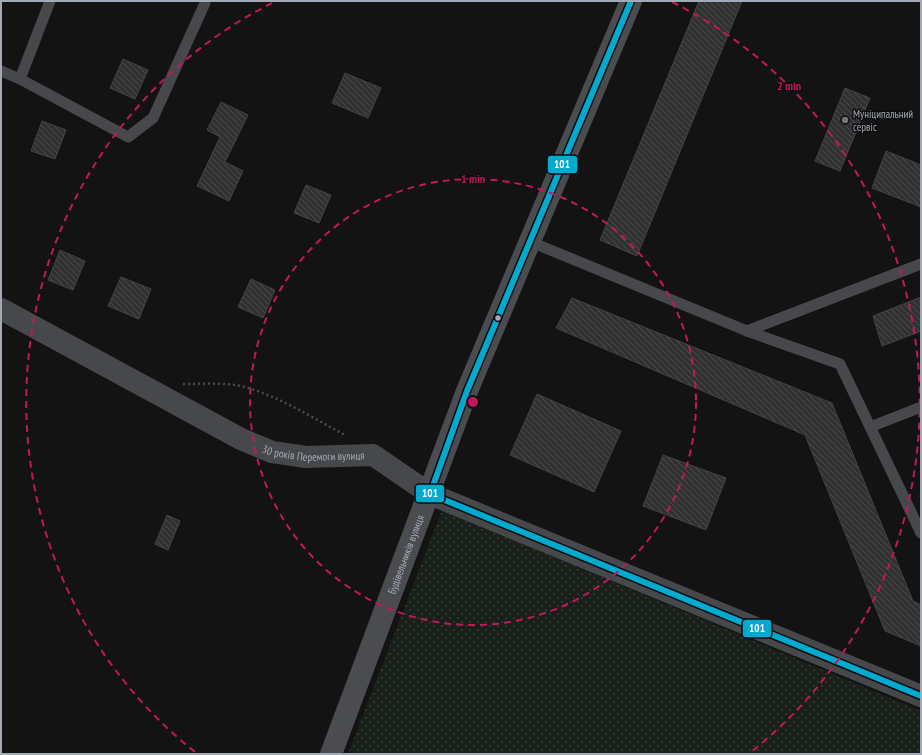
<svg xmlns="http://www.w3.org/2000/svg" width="922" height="755" viewBox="0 0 922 755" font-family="'PT Sans Narrow',sans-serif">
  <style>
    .grass { fill: url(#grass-dots) }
    .building { fill: url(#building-back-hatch); stroke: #424347 }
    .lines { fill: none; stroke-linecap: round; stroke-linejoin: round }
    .path { stroke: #494a4e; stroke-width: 2.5; stroke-dasharray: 2 3; stroke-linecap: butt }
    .lane { stroke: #47484c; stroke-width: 11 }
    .street { stroke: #47484c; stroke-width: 22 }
    .secondary { stroke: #4b4c50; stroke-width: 22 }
    .bus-1-casing { stroke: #0d0d0f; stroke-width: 9 }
    .bus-1 { stroke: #00a9ce; stroke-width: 6 }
    .ring { fill: none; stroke: #c2185b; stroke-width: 2; stroke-dasharray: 7 5 }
    .poi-dot { fill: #71747c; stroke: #0d0d0f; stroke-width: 1.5 }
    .bus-dot { fill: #a3a9b5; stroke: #0d0d0f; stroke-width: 1.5 }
    .labels { text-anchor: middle; stroke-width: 3; stroke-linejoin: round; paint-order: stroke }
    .poi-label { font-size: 11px; fill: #a3a9b5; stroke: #0d0d0f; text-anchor: start }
    .street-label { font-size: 11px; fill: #a3a9b5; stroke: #0d0d0f }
    .centre { fill: #c2185b; stroke: #0d0d0f; stroke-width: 2 }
    .ring-label { font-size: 12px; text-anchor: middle; font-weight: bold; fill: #c2185b; stroke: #0d0d0f; stroke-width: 3; stroke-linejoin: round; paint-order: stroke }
    .line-badge { stroke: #0d0d0f; stroke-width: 1.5 }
    .badge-label { font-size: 11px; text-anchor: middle; font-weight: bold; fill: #fff }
  </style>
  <defs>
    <pattern id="grass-dots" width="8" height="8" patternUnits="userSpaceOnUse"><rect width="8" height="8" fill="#19201a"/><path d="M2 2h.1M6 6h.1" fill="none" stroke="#373e39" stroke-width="1.8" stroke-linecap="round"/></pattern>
    <pattern id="building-back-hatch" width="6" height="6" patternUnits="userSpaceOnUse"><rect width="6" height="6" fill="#313132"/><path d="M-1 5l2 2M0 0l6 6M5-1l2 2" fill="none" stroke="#4c4c4d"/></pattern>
  </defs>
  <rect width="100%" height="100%" fill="#131313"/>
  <path class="grass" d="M 442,510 L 921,711 L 921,754 L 348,754 Z"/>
  <g class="building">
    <path d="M 699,1 L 742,1 L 637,256 L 600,240 Z"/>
    <path d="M 123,59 L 148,70 L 135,99 L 110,88 Z"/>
    <path d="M 345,73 L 381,88 L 368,118 L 332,103 Z"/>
    <path d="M 845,88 L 870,98 L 840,171 L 815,161 Z"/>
    <path d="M 221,102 L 248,115 L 225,162 L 243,171 L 229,201 L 197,186 L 220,137 L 207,130 Z"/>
    <path d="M 42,121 L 66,130 L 55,159 L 31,151 Z"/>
    <path d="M 886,151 L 921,165 L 921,207 L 872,188 Z"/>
    <path d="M 306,185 L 331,195 L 319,223 L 294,213 Z"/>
    <path d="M 60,250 L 85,261 L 73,290 L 48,280 Z"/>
    <path d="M 121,277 L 151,289 L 139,319 L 108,306 Z"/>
    <path d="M 251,279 L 275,290 L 263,318 L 238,307 Z"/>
    <path d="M 921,297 L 921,331 L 882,346 L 873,316 Z"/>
    <path d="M 572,298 L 832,403 L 913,601 L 921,605 L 921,646 L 885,631 L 805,435 L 556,328 Z"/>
    <path d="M 537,394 L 621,431 L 594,492 L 510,455 Z"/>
    <path d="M 663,455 L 726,478 L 706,530 L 643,506 Z"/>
    <path d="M 167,515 L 180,521 L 168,550 L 155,544 Z"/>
  </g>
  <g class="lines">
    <path class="path" d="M 183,384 C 204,384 225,382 245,387 C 280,397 313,418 345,435"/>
    <g class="lane">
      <path d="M 1,71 L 20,79 L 50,1"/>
      <path d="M 20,79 L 128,137 L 153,118 L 205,3"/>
      <path d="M 531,242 L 747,331 L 921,264"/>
      <path d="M 747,331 L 840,364 L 921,533"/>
      <path d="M 870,427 L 921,407"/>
    </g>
    <path class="street" id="s1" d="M 1,309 L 241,439 L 272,452 L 306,457 L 373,455 L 430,494 L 921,696"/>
    <path class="secondary" id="s2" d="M 331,754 L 467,391 L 631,1"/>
    <defs>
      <path id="bus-1" d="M 631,1 L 467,391 L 430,494 L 921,696"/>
    </defs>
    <use href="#bus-1" class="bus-1-casing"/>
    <use href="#bus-1" class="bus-1"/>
  </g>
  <g class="ring">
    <circle cx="473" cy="402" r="223"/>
    <path d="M195 752A447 447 0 0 1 274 2M672 2A447 447 0 0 1 751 752"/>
  </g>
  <circle class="poi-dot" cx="845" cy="120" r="4"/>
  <circle class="bus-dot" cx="498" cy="318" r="3.5"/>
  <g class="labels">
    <g class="poi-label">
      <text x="853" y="118">Муніципальний<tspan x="853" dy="13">сервіс</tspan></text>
    </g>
    <g class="street-label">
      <text dy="4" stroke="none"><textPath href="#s1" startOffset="348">30 років Перемоги вулиця</textPath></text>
      <text dy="4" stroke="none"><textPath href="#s2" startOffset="213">Будівельників вулиця</textPath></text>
    </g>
  </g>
  <circle cx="473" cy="402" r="6" class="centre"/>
  <g class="ring-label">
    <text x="789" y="90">2 min</text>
    <text x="473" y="183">1 min</text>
  </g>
  <g class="line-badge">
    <rect x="547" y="155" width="31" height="19" rx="4" fill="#00a9ce"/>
    <rect x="415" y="484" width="30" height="19" rx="4" fill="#00a9ce"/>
    <rect x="742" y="619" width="30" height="19" rx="4" fill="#00a9ce"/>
  </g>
  <g class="badge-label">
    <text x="562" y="168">101</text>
    <text x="430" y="497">101</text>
    <text x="757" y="632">101</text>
  </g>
  <rect width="922" height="755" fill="none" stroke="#a3a9b5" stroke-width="4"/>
</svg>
